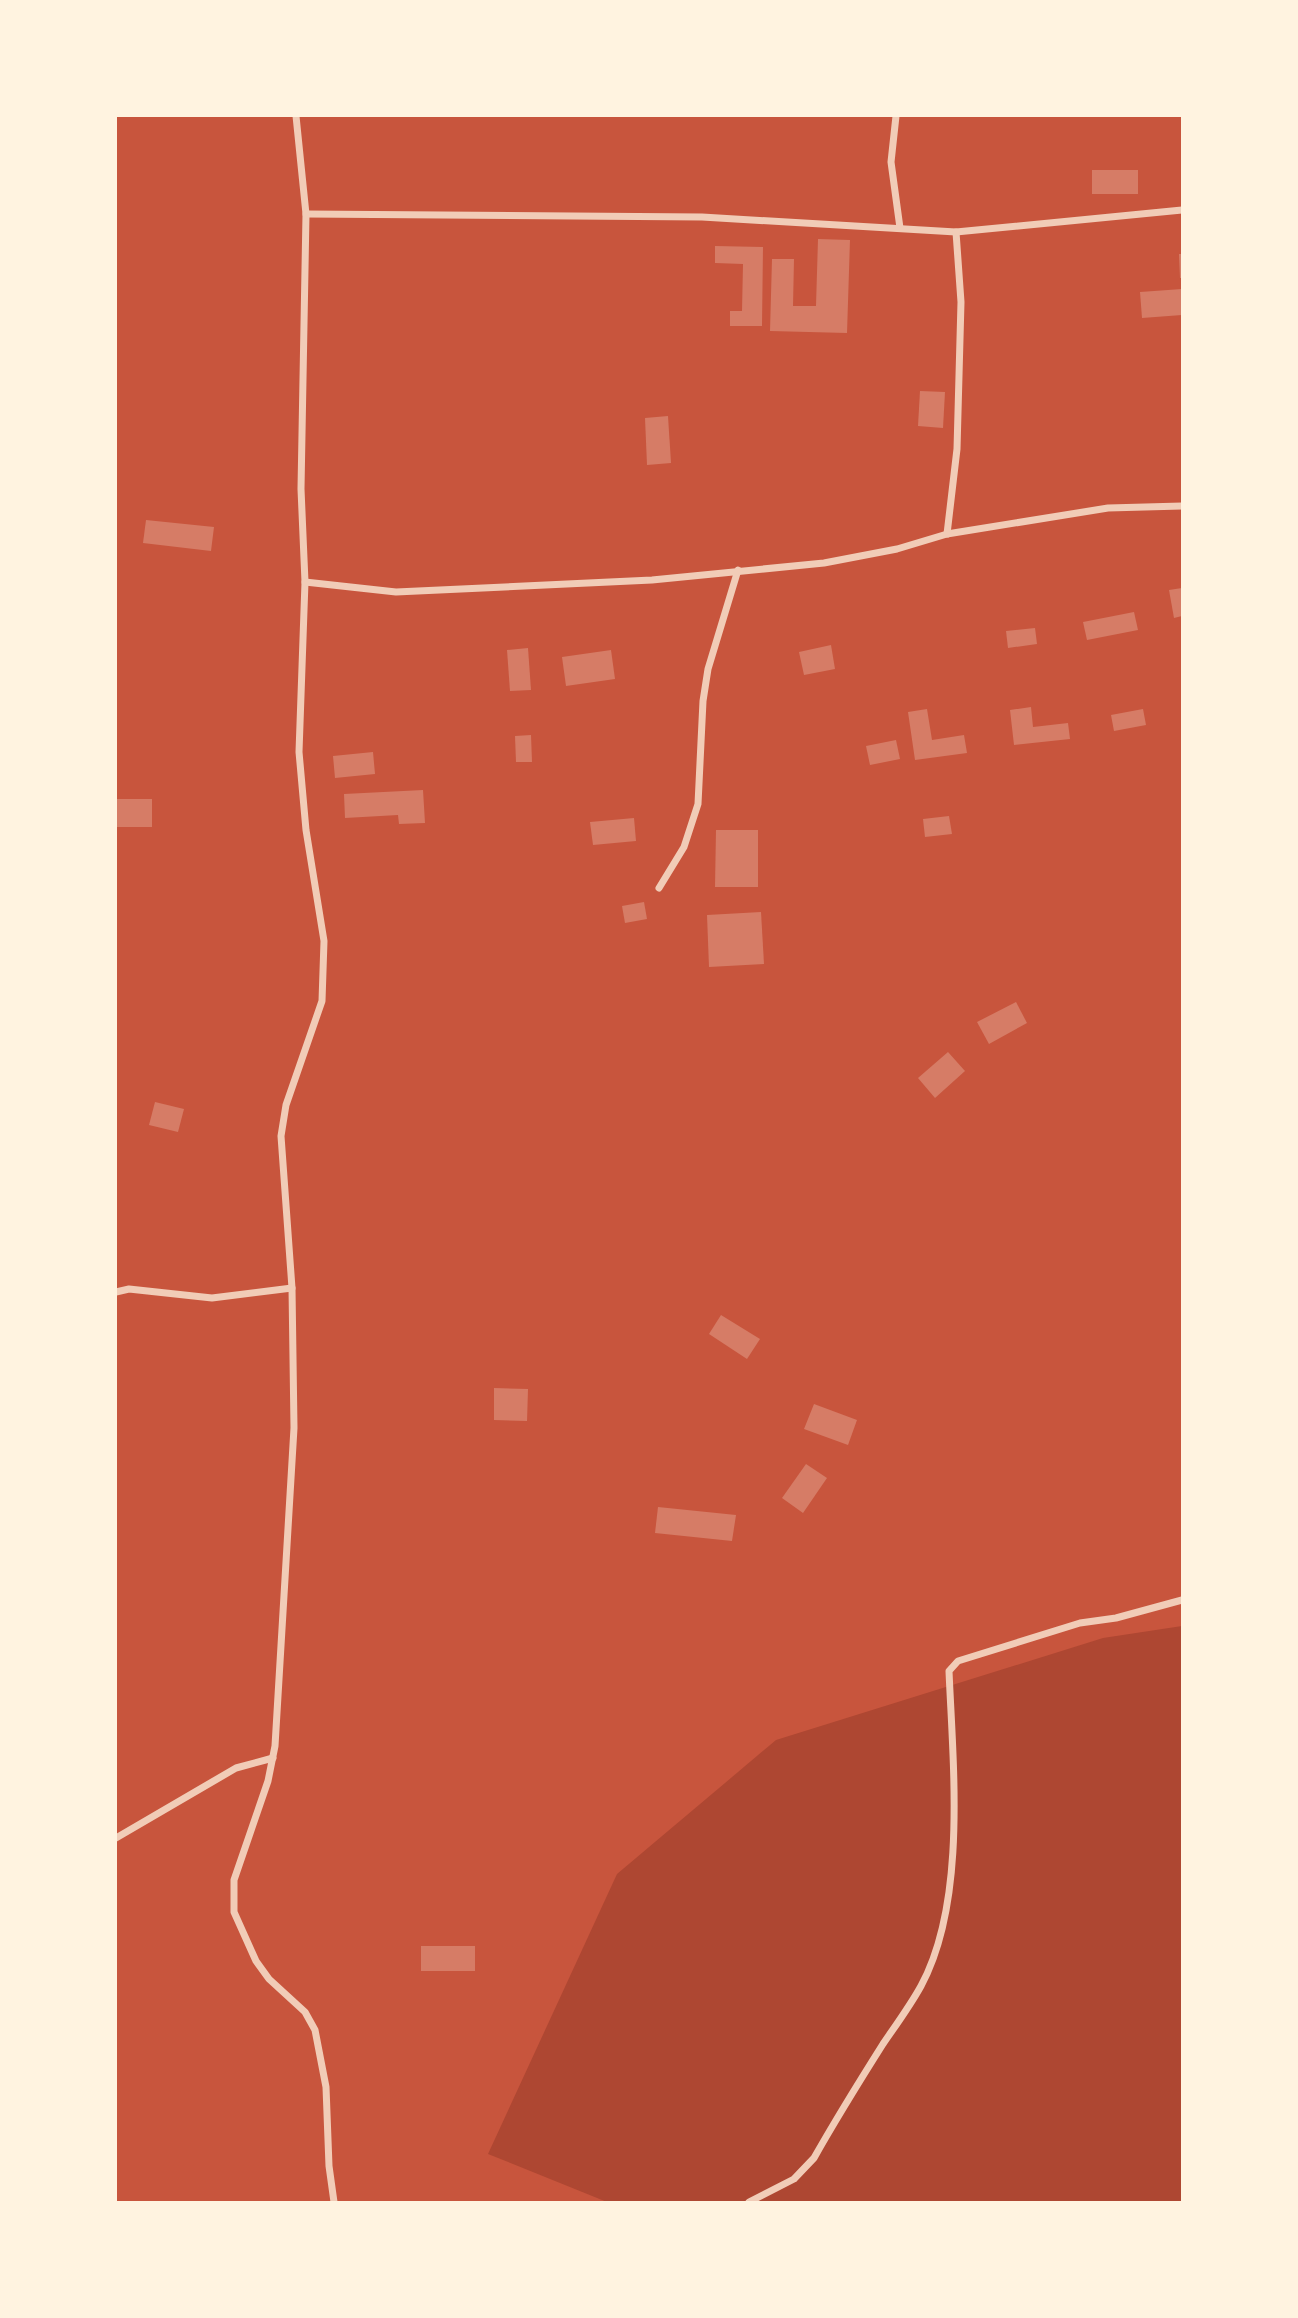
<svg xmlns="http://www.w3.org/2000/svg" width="1298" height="2318" viewBox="0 0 1298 2318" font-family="'Noto Serif',serif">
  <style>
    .green { fill: #ae4732 }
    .building { fill: #d67c66 }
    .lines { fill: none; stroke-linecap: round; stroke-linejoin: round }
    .minor { stroke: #f1ccb7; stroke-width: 7 }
  </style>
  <rect width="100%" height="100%" fill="#c8553d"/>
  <path class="green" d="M 1182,1626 L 1182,2202 L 607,2202 L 488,2154 L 617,1874 L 776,1740 L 1103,1638 Z"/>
  <g class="building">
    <rect x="1092" y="170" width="46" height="24"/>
    <path d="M 818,239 L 850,240 L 847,333 L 770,331 L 772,259 L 794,259 L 793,306 L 816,306 Z"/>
    <path d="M 715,246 L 763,247 L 762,326 L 730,326 L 730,311 L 742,311 L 743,264 L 715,263 Z"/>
    <path d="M 1179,254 L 1182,254 L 1182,278 L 1180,278 Z"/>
    <path d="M 1182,289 L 1182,315 L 1142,318 L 1140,292 Z"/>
    <path d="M 920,391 L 945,392 L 943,428 L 918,426 Z"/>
    <path d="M 668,416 L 671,463 L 647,465 L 645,418 Z"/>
    <path d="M 146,520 L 214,527 L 211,551 L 143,543 Z"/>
    <path d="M 1182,588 L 1182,616 L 1174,618 L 1169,590 Z"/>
    <path d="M 1134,612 L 1138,630 L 1087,640 L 1083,622 Z"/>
    <path d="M 1035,628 L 1037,644 L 1008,648 L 1006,631 Z"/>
    <path d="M 831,645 L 835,669 L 804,675 L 799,652 Z"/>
    <path d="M 528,648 L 531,690 L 510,691 L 507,650 Z"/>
    <path d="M 611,650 L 615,679 L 566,686 L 562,657 Z"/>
    <path d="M 1031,707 L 1033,727 L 1068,723 L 1070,739 L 1014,745 L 1010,710 Z"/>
    <path d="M 927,709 L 932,740 L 964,735 L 967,753 L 915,760 L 908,712 Z"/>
    <path d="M 1143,709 L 1146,725 L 1114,731 L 1111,715 Z"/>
    <path d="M 531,735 L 532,762 L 516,762 L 515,736 Z"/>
    <path d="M 896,740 L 900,759 L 870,765 L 866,746 Z"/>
    <path d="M 373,752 L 375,774 L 335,778 L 333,756 Z"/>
    <path d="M 423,790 L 425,823 L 399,824 L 398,815 L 345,818 L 344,794 Z"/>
    <rect x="116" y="799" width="36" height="28"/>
    <path d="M 949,816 L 952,834 L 925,837 L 923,819 Z"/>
    <path d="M 634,818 L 636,841 L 593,845 L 590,822 Z"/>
    <path d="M 716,830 L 758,830 L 758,887 L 715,887 Z"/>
    <path d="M 644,902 L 647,919 L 625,923 L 622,906 Z"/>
    <path d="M 761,912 L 764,964 L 709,967 L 707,915 Z"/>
    <path d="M 1016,1002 L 1027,1023 L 989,1044 L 977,1022 Z"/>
    <path d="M 948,1052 L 965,1071 L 935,1098 L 918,1078 Z"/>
    <path d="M 155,1102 L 184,1109 L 178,1132 L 149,1125 Z"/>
    <path d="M 721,1315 L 760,1339 L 747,1359 L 709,1334 Z"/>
    <path d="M 494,1388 L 528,1389 L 527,1421 L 494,1420 Z"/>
    <path d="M 814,1404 L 857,1420 L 848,1445 L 804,1429 Z"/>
    <path d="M 806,1464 L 827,1478 L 803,1513 L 782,1498 Z"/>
    <path d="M 658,1507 L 736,1515 L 732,1541 L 655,1533 Z"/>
    <rect x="421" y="1946" width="54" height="25"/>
  </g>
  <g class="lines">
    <g class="minor">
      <path d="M 296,116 L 306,214 L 301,489 L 305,582 L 299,752 L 306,830 L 324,941 L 322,1001 L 286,1105 L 281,1136 L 292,1288 L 294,1428 L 275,1746 L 268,1781 L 234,1880 L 234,1912 L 256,1961 L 269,1979 L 305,2012 L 315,2030 L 326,2087 L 329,2166 L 334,2202"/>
      <path d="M 896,116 L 891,162 L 900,228"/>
      <path d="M 306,214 L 702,217 L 956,232 L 1182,210"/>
      <path d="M 947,534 L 957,449 L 961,302 L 956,232"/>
      <path d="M 305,582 L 396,592 L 652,580 L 824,563 L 897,549 L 947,534 L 1108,508 L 1182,506"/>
      <path d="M 659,888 L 684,847 L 698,804 L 703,701 L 708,669 L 738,570"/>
      <path d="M 116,1292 L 129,1289 L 212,1298 L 292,1288"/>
      <path d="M 116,1838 L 236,1768 L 273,1758"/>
      <path d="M 749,2202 L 794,2179 L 814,2158 C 836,2119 859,2082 883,2044 C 896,2025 910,2006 921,1986 C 967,1901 953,1766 949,1671 L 958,1661 L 1080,1623 L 1116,1618 L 1182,1600"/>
    </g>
  </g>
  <rect width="1298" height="2318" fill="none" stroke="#fff3e0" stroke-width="234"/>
</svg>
